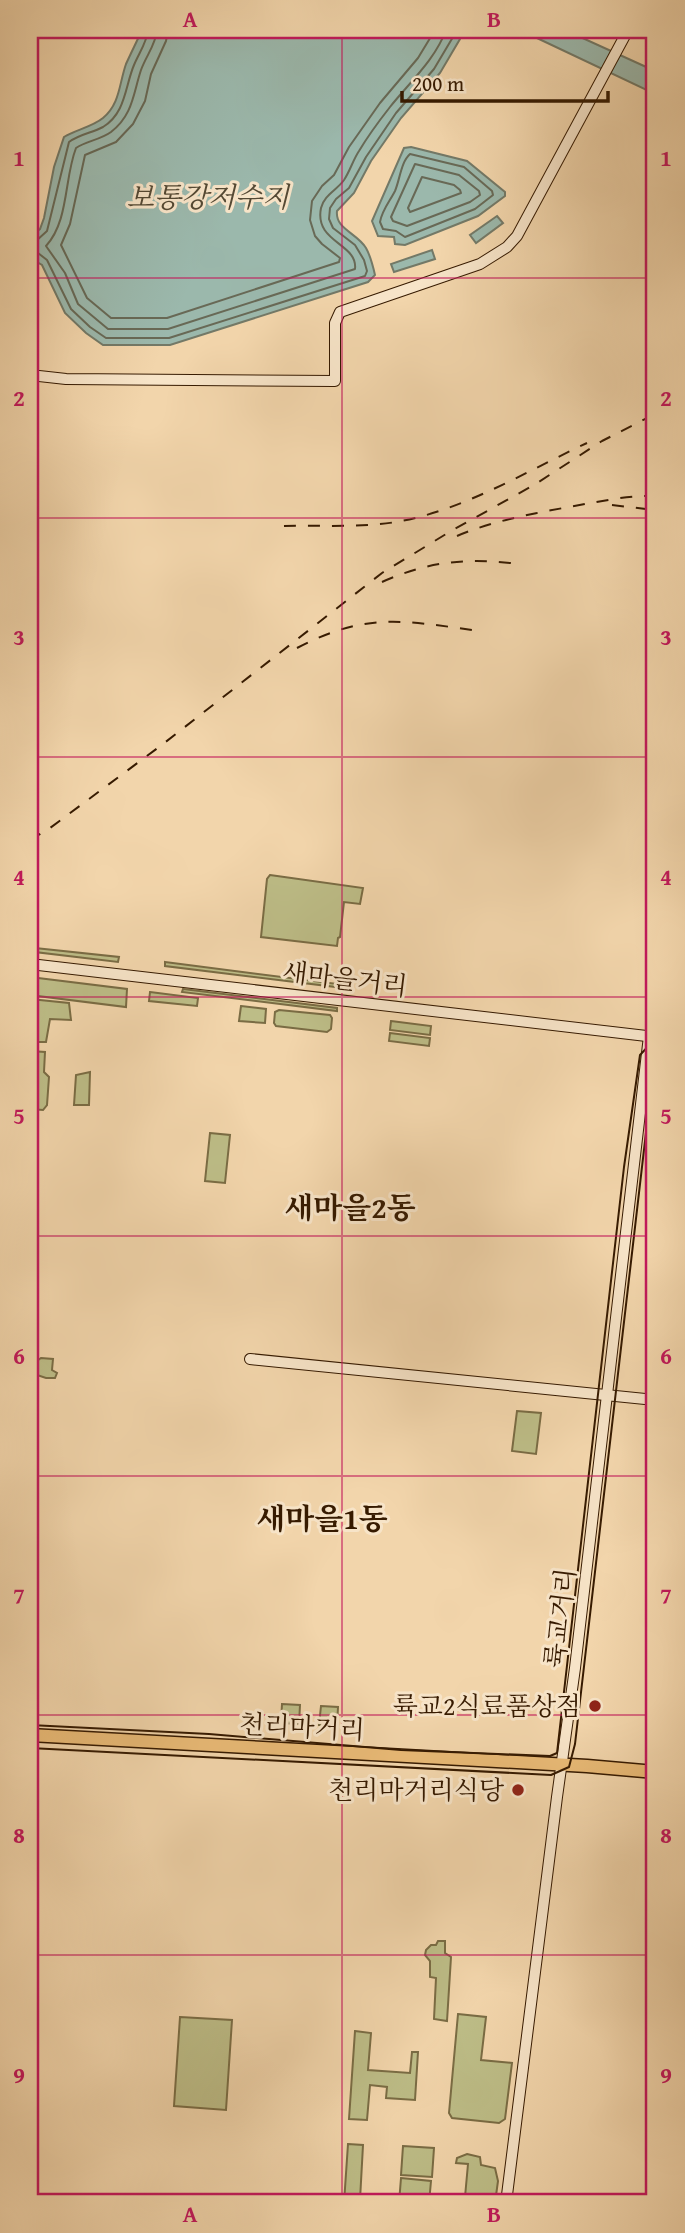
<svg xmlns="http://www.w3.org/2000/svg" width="685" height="2233" viewBox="0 0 685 2233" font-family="'Gentium Book Plus','Noto Serif KR',serif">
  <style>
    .green { fill: #bdbd87; stroke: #7a6c44; stroke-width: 2 }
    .water { fill: #9bb8ac; stroke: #737967; stroke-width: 2 }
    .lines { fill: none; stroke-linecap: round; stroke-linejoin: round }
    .shore { stroke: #686956; stroke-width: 2 }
    .secondary-casing { stroke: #361a00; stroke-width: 12 }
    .highway-casing { stroke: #361a00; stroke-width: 15 }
    .secondary { stroke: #f7e4c8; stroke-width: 10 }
    .highway { stroke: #e9ba76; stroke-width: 12 }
    .tram { stroke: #361a00; stroke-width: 2 }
    .rail { stroke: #361a00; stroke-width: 2; stroke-dasharray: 12 12; stroke-linecap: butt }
    .grid { fill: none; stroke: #c2185b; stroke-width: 2; stroke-opacity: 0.55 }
    .poi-dot { fill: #8f2418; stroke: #f7e4c8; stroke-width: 2.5 }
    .labels { text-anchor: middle; stroke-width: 6; stroke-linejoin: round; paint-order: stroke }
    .street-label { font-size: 26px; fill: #361a00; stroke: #f7e4c8 }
    .poi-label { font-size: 26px; fill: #361a00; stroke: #f7e4c8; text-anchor: end }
    .water-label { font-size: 28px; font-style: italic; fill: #544934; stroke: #f7e4c8 }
    .quarter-label { font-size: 30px; font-weight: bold; fill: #361a00; stroke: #f7e4c8 }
    .neatline { fill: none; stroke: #c2185b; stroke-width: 2.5 }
    .grid-label { font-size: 23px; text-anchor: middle; font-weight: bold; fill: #c2185b }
  </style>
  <rect width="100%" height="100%" fill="#f2d5ab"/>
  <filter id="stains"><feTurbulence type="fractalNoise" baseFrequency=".00286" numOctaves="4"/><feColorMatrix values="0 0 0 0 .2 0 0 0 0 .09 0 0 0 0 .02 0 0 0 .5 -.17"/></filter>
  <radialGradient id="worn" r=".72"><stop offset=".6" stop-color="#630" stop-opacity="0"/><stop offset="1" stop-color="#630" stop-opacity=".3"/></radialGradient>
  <g class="green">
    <path d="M 270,875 L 363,888 L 360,904 L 344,902 L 340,937 L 338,938 L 337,946 L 261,937 L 267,879 Z"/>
    <path d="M 35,948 L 119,957 L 118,962 L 35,952 Z"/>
    <path d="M 165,962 L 337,984 L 338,981 L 350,982 L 352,989 L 165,966 Z"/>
    <path d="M 30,977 L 127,989 L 126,1007 L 30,995 Z"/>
    <path d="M 183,989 L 337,1008 L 337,1011 L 182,992 Z"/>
    <path d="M 150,992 L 198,998 L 197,1006 L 149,1001 Z"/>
    <path d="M 30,999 L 69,1003 L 71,1020 L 50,1019 L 46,1042 L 30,1042 Z"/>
    <path d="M 241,1006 L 266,1009 L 265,1023 L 239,1021 Z"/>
    <path d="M 279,1010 L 330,1015 L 332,1018 L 331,1029 L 327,1032 L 276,1026 L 274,1023 L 275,1012 Z"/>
    <path d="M 391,1021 L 431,1026 L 430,1035 L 390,1030 Z"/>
    <path d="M 390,1033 L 430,1038 L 429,1046 L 389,1041 Z"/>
    <path d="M 30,1051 L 45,1052 L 44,1072 L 49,1077 L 47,1105 L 43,1110 L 30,1109 Z"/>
    <path d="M 90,1072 L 89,1105 L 74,1105 L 76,1075 Z"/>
    <path d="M 210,1133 L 230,1135 L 225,1183 L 205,1181 Z"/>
    <path d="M 41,1358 L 53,1359 L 52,1370 L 57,1373 L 55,1378 L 46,1378 L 34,1374 L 34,1363 Z"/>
    <path d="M 517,1411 L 541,1413 L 536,1454 L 512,1451 Z"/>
    <path d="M 282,1704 L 300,1705 L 299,1724 L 281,1723 Z"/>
    <path d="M 321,1706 L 338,1707 L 337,1726 L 319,1725 Z"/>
    <path d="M 438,1941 L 445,1941 L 445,1953 L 451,1957 L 447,2021 L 434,2019 L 436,1978 L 430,1977 L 430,1961 L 425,1955 L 426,1950 L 431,1945 L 436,1945 Z"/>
    <path d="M 458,2014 L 486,2017 L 481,2060 L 512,2063 L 505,2119 L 499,2123 L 452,2118 L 449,2113 Z"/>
    <path d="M 180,2017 L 232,2020 L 226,2110 L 174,2106 Z"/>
    <path d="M 355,2031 L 371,2033 L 368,2070 L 410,2073 L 412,2052 L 418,2052 L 415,2100 L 386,2098 L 387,2087 L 370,2085 L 367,2120 L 349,2119 Z"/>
    <path d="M 348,2144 L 363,2145 L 360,2200 L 381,2203 L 344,2203 Z"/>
    <path d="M 403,2146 L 434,2148 L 432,2177 L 401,2175 Z"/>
    <path d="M 467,2154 L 480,2157 L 481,2165 L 495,2168 L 498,2181 L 495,2203 L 441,2203 L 442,2195 L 465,2197 L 468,2164 L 456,2163 L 457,2158 Z"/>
    <path d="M 401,2178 L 431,2181 L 429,2203 L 399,2203 Z"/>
  </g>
  <g class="water">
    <path d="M 142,30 L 463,30 L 460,39 L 440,73 L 401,118 L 371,161 L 354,193 L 337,211 C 335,229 357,233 366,248 C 371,257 373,266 375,275 L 368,282 L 170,345 L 103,345 L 86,333 L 65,313 L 42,265 L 30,258 L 30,236 L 40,229 L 44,218 L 54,167 L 64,137 C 75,130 92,127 103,118 C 120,104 119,84 126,64 C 131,53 137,41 142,30 Z"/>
    <path d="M 520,30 L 565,30 L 655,71 L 655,94 Z"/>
    <path d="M 411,147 L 467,161 L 505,192 L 505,196 L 478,216 L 405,245 L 395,244 L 394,237 L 378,236 L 372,221 L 404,148 Z"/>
    <path d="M 497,216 L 503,223 L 476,243 L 470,235 Z"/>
    <path d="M 432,250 L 435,259 L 394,272 L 391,264 Z"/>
  </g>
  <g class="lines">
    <g class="shore">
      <path d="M 157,30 C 156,44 146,56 141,70 C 133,94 133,115 111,132 C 100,140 86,141 76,148 C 64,179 69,221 46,246 L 65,273 L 78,304 L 108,329 L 168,329 L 355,269 C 358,243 314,243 321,208 C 324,195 337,190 344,180 C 350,171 353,160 359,151 C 368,136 379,121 390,107 C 409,83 435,60 446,30"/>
      <path d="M 168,30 L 166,41 L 151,74 L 145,101 L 133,124 L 116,142 L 85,155 L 70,224 L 61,245 L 87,298 L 111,318 L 167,318 L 339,262 L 340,258 L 322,244 L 315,236 L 310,220 L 312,201 L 322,186 L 334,175 L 349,147 L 380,103 L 418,58 L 435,30"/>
      <path d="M 410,154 L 464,167 L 492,191 L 493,195 L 475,209 L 405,237 L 396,231 L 383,229 L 380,222 C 382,210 390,201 395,191 C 400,179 401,162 410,154 Z"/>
      <path d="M 415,164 L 459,175 L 479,191 L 480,195 L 470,202 L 407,226 L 393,221 L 391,217 Z"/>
      <path d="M 422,177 L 454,185 L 460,190 L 461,193 L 410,212 L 408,208 Z"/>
      <path d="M 30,242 L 36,241 L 47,231 L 69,142 C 80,134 92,133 103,127 C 126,113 125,86 134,65 C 139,53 147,42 148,30"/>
      <path d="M 30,251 L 38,253 L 47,260 L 71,309 L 90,327 L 106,338 L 169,338 L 365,276 L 367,271 L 364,260 L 355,245 L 333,228 L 329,219 L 330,208 L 336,199 L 349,188 L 366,157 L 396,113 L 434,69 L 453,37 L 455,30"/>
    </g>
    <defs>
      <g id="secondary">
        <path d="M 30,375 L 66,379 L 335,381 L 335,323 L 340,312 L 480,264 L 507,247 L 517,236 L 628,30"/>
        <path d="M 30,964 L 655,1037"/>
        <path d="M 250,1359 L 655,1400"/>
        <path d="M 506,2203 L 557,1797 L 575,1668 L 649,1036"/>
      </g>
      <path id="highway" d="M 30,1735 L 587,1766 L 655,1772"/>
    </defs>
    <use href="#secondary" class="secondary-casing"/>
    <use href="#highway" class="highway-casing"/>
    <use href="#secondary" class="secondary"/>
    <use href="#highway" class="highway"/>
    <g class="tram">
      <path d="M 30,1725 L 209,1734 L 401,1750 L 550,1756 L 557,1753 L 624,1167 L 640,1055 L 655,1039"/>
      <path d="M 30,1748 L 551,1775 L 569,1767 L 575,1744 L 655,1055"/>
    </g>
    <g class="rail">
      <path d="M 612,505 L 655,510"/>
      <path d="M 284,526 C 320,525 359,528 396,522 C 462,511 527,471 587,443"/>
      <path d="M 457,536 C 497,519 542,512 585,504 C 608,500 632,495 655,496"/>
      <path d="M 382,582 C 427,562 463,558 511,563"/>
      <path d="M 297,648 C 368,611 404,621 480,631"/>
      <path d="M 30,840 L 50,828 L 163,744 L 382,573 L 451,531 L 534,485 L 602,441 L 655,414"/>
      <path d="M 30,1347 L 35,1347"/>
    </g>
  </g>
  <path class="grid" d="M 342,30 L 342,2203M 30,278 L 655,278M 30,518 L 655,518M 30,757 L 655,757M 30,997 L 655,997M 30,1236 L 655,1236M 30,1476 L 655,1476M 30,1715 L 655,1715M 30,1955 L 655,1955"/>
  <g class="poi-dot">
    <circle cx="595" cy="1706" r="7"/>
    <circle cx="518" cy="1790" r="7"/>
  </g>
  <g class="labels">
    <g class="street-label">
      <text transform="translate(345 979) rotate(7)" y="9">새마을거리</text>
      <text transform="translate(560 1618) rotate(-83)" y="9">륙교거리</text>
      <text transform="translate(302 1727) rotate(3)" y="9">천리마거리</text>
    </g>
    <g class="poi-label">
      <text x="581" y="1715">륙교2식료품상점</text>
      <text x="504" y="1799">천리마거리식당</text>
    </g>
    <g class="water-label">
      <text x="208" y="207">보통강저수지</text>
    </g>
    <g class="quarter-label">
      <text x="350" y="1218">새마을2동</text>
      <text x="322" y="1529">새마을1동</text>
    </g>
  </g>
  <rect width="685" height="2233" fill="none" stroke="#f2d5ab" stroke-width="77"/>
  <path d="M402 91v10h206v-10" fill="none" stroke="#361a00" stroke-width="3.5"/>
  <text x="412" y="91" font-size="21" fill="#361a00" stroke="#f7e4c8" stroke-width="5" paint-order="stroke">200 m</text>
  <rect x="38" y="38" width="608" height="2156" class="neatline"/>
  <g class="grid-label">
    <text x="190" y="27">A</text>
    <text x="494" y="27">B</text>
    <text x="19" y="166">1</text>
    <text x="666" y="166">1</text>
    <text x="19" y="406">2</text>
    <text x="666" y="406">2</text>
    <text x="19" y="645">3</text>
    <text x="666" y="645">3</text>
    <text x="19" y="885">4</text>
    <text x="666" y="885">4</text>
    <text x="19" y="1124">5</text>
    <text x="666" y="1124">5</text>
    <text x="19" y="1364">6</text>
    <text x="666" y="1364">6</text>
    <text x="19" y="1604">7</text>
    <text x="666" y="1604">7</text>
    <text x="19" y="1843">8</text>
    <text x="666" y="1843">8</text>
    <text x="19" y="2083">9</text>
    <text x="666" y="2083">9</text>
    <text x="190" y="2222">A</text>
    <text x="494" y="2222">B</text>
  </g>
  <rect width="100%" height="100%" filter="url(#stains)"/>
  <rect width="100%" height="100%" fill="url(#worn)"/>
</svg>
